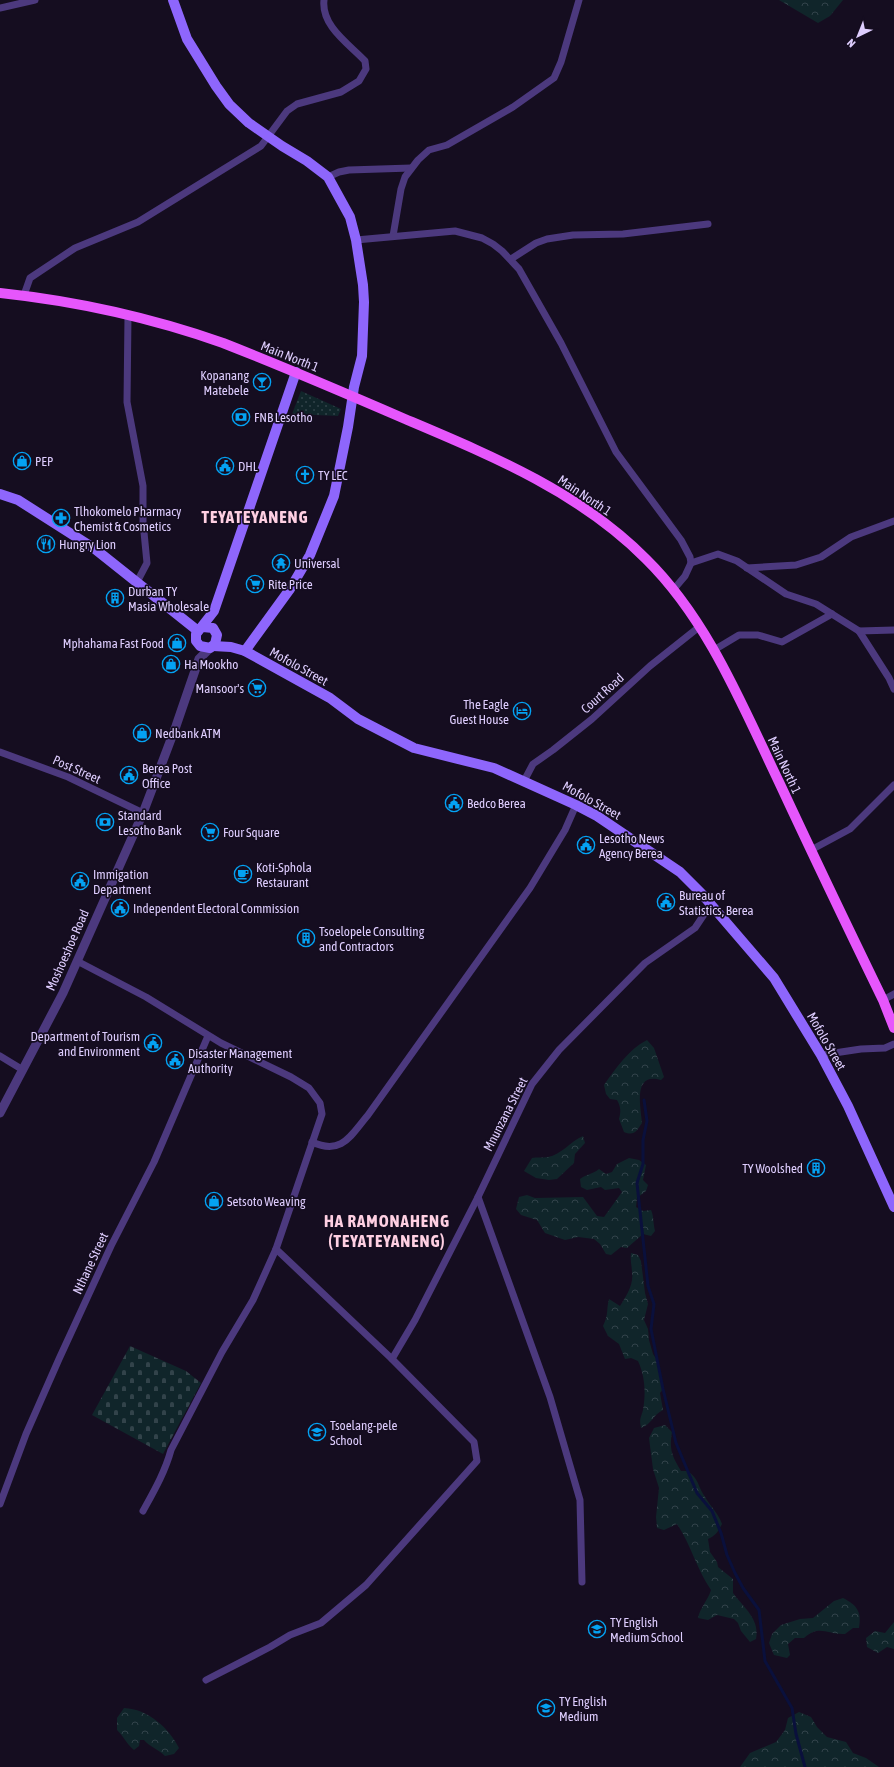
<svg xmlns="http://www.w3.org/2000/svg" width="894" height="1767" viewBox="0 0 894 1767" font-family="'Asap Condensed',sans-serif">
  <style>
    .forest { fill: url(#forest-crowns) }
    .cemetery { fill: url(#cemetery-stones) }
    .park { fill: url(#park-dots) }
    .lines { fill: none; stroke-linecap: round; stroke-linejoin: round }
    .stream { stroke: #0a103c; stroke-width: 3 }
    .minor { stroke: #4c397e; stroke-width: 7 }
    .tertiary { stroke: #4c397e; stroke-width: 9 }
    .secondary { stroke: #8e66fc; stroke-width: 10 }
    .primary { stroke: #e656fc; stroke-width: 10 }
    .labels { text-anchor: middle; stroke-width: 3.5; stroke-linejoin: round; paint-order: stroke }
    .street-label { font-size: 13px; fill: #decdfe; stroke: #150d20 }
    .poi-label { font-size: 13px; fill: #decdfe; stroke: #150d20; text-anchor: start }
    .district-label { font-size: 17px; font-weight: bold; letter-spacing: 1px; fill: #fecfe2; stroke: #150d20 }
  </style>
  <defs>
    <pattern id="forest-crowns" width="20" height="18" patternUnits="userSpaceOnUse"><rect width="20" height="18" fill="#10252a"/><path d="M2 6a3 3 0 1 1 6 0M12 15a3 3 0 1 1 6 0" fill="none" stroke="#32434a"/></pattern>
    <pattern id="cemetery-stones" width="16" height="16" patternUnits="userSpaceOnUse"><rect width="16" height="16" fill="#10252a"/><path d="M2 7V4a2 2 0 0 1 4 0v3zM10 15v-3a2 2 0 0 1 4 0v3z" fill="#32434a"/></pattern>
    <pattern id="park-dots" width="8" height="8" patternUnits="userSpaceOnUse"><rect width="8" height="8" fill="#10252a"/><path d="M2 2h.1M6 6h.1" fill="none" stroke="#32434a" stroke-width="1.8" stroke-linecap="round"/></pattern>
  </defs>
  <rect width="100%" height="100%" fill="#150d20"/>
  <g class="forest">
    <path d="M 779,0 L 843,0 L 830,16 L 818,23 Z"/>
    <path d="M 647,1040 L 654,1048 L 664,1077 L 661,1080 C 632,1072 641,1107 642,1123 C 636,1132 634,1136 624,1132 L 619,1119 C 621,1112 621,1107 617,1100 L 610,1099 L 606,1094 L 604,1085 C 616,1068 628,1050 647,1040 Z"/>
    <path d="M 583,1136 L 585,1143 L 575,1154 L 574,1163 L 557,1179 L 549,1180 L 536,1178 L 524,1171 L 532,1158 C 537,1157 542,1158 548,1157 C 561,1155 571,1141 583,1136 Z"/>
    <path d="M 629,1158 L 639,1160 L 646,1165 L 643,1180 L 648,1185 L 646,1191 L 637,1198 L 636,1207 L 643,1211 L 651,1210 C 654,1217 653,1223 655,1231 L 651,1236 L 643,1234 L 627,1248 L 621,1247 L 611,1255 L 606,1254 L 600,1244 L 594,1239 L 578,1237 L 565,1240 L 545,1233 L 537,1220 L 521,1215 L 516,1209 L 519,1197 L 527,1195 L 535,1198 L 583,1197 L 597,1216 L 604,1217 L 622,1192 L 619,1188 L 605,1190 L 601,1187 L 587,1190 L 581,1187 L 580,1179 C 587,1174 593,1174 599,1169 L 606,1174 L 612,1172 L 617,1164 Z"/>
    <path d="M 631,1253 L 638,1255 L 641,1261 L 645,1293 L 648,1304 L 644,1320 L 648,1329 L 649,1340 L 653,1354 L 657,1360 L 663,1389 L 660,1393 L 663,1410 C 653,1415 652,1424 641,1428 C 639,1418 641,1418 643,1410 C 646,1393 645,1376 638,1361 L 631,1358 L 625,1359 L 619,1344 L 608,1336 L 603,1326 C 609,1314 606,1310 609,1299 L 620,1306 C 626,1297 634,1284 632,1273 C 632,1266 630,1261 631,1253 Z"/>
    <path d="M 665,1425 L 672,1432 C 669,1450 672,1456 681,1471 L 688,1471 C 700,1481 697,1485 705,1497 C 711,1507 718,1513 722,1524 C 718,1532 715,1536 708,1539 L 710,1552 L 717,1562 L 718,1567 L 733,1579 L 733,1593 C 744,1608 760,1619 756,1639 L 750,1642 L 741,1631 L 738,1623 L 734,1619 L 717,1615 L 708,1620 L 698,1618 C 700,1608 708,1600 711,1590 C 697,1570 691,1545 677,1524 L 664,1530 L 657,1528 L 656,1517 L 659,1488 L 653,1469 L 649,1438 L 654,1428 Z"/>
    <path d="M 843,1598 C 857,1605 862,1612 859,1628 L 853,1628 L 845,1634 C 827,1635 820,1624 804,1638 L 795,1638 L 788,1644 L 790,1655 L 787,1658 L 774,1655 L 769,1643 L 772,1634 L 781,1625 L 800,1619 L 813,1618 L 834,1601 Z"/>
    <path d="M 894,1622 L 894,1649 L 887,1647 L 878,1653 L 867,1647 L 866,1638 L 875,1631 L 885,1633 Z"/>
    <path d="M 124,1708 C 148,1709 169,1728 179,1748 L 174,1754 L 165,1756 C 158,1749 150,1747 144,1740 L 140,1740 L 139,1746 L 134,1750 C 126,1743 124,1737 117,1730 L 117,1718 Z"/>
    <path d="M 799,1712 L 811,1717 L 817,1727 L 827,1737 L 846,1742 L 853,1753 L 866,1758 L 879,1767 L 740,1767 L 750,1753 L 776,1742 L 785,1730 L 788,1718 Z"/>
  </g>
  <path class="cemetery" d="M 130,1346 L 186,1371 L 201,1383 L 163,1454 L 92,1415 Z"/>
  <path class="park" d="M 301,391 L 341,409 L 338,416 L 292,414 Z"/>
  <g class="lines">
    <path class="stream" d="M 644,1100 L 647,1121 L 643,1140 L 643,1164 L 637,1183 L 648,1286 L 654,1304 L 651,1329 L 663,1389 L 676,1443 L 697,1493 L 712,1511 L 721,1533 L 727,1555 L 735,1573 L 743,1588 L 759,1610 L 765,1661 L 792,1708 L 796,1734 L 805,1767"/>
    <g class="minor">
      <path d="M 0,8 L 35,0"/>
      <path d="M 328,177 L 339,172 L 349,170 L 411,168"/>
      <path d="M 393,236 L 401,189 L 405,177 L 418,160 L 429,150 L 447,145 L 513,107 L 554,78 L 561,62 L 579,0"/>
      <path d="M 356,240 L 455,231 L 482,238 L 493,244 L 502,251 L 519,269 L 561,343 L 616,452 L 681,540 L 690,557 L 691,563 L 685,576 L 674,589"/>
      <path d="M 511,259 L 536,243 L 547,239 L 573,235 L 623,234 L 708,224"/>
      <path d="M 24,295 L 30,278 L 75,248 L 138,222 L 261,146 L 287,111 L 297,104 L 341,92 L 359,81 L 366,69 L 365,61 C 349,44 321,26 324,0"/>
      <path d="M 128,316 L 127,402 L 143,486 L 143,522 L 147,563 L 137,582"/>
      <path d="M 691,563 L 718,554 L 737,561 L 786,594 L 816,604 L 859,631 L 889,678 L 894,689"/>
      <path d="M 747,568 L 796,565 L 821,557 L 851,537 L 894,521"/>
      <path d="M 859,631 L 894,630"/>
      <path d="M 714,650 L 739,635 L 758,635 L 782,642 L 832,614"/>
      <path d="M 0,752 L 68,777 L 143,813"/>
      <path d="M 524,781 L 533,764 L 553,750 L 592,719 L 650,666 L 699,627"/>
      <path d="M 811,850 L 850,829 L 894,785"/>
      <path d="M 77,961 L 146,997 L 221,1043 L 291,1077 L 309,1088 L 320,1103 L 322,1114 L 276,1249 L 253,1300 L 222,1352 L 171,1450 C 165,1472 154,1491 143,1511"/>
      <path d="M 883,1000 L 894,994"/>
      <path d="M 821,1055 L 861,1049 L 885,1048 L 894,1044"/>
      <path d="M 0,1056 L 23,1070"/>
      <path d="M 312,1142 C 342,1156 351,1135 368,1115 L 530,888 L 565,830 L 576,805"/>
      <path d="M 478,1197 L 550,1397 L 580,1500 L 582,1582"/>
      <path d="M 392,1359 L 415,1320 L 478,1197 L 532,1084 L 559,1050 L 645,963 L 695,928 L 711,904"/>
      <path d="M 0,1504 L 26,1434 L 59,1359 L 111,1246 L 154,1162 L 208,1036"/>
      <path d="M 206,1680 L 270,1647 L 290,1635 L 321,1623 L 366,1585 L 477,1461 L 474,1442 L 392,1359 L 276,1249"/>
    </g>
    <path class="tertiary" d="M 0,1113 L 63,993 L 143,813 L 176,726 L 199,659 L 210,648"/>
    <g class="secondary">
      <path d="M 173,0 L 187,39 L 216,86 L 229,104 L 249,123 L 282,146 L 307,161 L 328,177 L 350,217 L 356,240 L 363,285 L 364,302 L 362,356 L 354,387 L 348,427 L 334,496 L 310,555 L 290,589 L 245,651"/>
      <path d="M 0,494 L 18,500 L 95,549 L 198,631"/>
      <path d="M 203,627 L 213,628 L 217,635 L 215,644 L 210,648 L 200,646 L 196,641 L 196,634 L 214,611 L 296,372"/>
      <path d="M 213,646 L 231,647 L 245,651 L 330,698 L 358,719 L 414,748 L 494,768 L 576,805 L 597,816 L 680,872 L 701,893 L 774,978 L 821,1055 L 848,1106 L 894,1207"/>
    </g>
    <path class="primary" d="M 0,293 C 75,301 152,318 223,343 C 284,367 345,393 405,419 C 490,455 580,492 646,559 C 708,620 742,705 779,782 C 813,855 848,928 883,1000 L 894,1028"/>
  </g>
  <defs>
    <symbol id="bar-ring" viewBox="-11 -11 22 22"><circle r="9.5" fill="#150d20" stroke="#04a2f3" stroke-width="1.5"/><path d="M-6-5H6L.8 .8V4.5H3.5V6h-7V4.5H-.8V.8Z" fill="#04a2f3"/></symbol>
    <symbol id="bank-ring" viewBox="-11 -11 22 22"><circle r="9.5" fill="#150d20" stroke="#04a2f3" stroke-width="1.5"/><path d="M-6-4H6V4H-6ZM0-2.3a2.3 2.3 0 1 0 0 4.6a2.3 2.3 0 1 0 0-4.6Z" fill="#04a2f3"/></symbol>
    <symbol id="shop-ring" viewBox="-11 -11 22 22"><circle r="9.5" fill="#150d20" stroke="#04a2f3" stroke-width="1.5"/><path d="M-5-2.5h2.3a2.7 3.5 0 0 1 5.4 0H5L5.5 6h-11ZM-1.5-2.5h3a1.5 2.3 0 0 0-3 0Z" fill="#04a2f3"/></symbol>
    <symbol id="civic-ring" viewBox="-11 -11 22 22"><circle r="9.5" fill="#150d20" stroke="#04a2f3" stroke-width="1.5"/><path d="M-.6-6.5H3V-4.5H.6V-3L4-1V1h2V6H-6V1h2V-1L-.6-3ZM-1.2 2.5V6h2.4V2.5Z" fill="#04a2f3"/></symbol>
    <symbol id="church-ring" viewBox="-11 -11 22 22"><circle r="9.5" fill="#150d20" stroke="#04a2f3" stroke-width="1.5"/><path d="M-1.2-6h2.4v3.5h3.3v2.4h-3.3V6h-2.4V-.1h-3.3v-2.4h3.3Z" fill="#04a2f3"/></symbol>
    <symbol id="pharmacy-ring" viewBox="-11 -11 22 22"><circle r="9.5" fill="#150d20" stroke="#04a2f3" stroke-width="1.5"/><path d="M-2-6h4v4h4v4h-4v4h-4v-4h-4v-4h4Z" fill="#04a2f3"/></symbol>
    <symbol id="restaurant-ring" viewBox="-11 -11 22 22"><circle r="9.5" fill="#150d20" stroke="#04a2f3" stroke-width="1.5"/><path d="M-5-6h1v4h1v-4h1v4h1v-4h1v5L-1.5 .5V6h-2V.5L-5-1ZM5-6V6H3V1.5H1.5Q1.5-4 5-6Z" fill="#04a2f3"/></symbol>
    <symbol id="temple-ring" viewBox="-11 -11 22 22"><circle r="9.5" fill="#150d20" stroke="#04a2f3" stroke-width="1.5"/><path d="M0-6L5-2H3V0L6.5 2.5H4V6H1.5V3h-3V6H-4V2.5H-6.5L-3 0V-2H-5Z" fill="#04a2f3"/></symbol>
    <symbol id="supermarket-ring" viewBox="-11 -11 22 22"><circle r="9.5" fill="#150d20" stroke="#04a2f3" stroke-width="1.5"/><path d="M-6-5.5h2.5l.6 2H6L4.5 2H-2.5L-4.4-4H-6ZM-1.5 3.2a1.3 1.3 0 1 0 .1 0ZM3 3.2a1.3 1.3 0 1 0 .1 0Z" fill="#04a2f3"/></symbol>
    <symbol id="building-ring" viewBox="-11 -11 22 22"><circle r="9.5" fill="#150d20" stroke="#04a2f3" stroke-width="1.5"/><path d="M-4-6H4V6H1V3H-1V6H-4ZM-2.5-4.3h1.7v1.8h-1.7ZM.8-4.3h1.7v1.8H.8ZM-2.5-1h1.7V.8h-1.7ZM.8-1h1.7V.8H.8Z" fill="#04a2f3"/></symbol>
    <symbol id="hotel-ring" viewBox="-11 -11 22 22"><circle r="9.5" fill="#150d20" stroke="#04a2f3" stroke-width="1.5"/><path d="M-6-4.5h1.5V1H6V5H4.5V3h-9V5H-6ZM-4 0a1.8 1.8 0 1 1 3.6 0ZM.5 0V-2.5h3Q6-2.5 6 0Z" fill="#04a2f3"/></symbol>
    <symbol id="cafe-ring" viewBox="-11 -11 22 22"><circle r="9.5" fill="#150d20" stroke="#04a2f3" stroke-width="1.5"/><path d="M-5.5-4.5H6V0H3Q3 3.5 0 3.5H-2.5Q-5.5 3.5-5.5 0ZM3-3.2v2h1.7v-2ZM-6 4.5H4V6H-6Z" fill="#04a2f3"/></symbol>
    <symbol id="school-ring" viewBox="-11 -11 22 22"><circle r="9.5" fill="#150d20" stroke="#04a2f3" stroke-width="1.5"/><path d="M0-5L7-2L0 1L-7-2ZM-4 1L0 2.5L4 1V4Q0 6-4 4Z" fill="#04a2f3"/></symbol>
  </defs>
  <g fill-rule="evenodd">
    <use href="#bar-ring" x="252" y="372" width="20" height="20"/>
    <use href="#bank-ring" x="231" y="407" width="20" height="20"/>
    <use href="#shop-ring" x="12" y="451" width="20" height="20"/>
    <use href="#civic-ring" x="215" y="456" width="20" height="20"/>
    <use href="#church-ring" x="295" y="465" width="20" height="20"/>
    <use href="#pharmacy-ring" x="51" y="508" width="20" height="20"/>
    <use href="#restaurant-ring" x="36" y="534" width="20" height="20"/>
    <use href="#temple-ring" x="271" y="553" width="20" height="20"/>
    <use href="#supermarket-ring" x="245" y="574" width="20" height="20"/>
    <use href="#building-ring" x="105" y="588" width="20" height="20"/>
    <use href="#shop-ring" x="167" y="633" width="20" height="20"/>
    <use href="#shop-ring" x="161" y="654" width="20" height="20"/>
    <use href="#supermarket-ring" x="247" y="678" width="20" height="20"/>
    <use href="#hotel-ring" x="512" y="701" width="20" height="20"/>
    <use href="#shop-ring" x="132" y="723" width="20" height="20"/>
    <use href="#civic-ring" x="119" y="765" width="20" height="20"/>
    <use href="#civic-ring" x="444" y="793" width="20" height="20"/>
    <use href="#bank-ring" x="95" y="812" width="20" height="20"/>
    <use href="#supermarket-ring" x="200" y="822" width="20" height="20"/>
    <use href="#civic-ring" x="576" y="835" width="20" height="20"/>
    <use href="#cafe-ring" x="233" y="864" width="20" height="20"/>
    <use href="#civic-ring" x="70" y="871" width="20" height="20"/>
    <use href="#civic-ring" x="656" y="892" width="20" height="20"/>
    <use href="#civic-ring" x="110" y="898" width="20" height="20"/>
    <use href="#building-ring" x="296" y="928" width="20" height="20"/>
    <use href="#civic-ring" x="143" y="1033" width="20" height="20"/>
    <use href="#civic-ring" x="165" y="1050" width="20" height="20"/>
    <use href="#building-ring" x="806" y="1158" width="20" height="20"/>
    <use href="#shop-ring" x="204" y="1191" width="20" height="20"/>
    <use href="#school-ring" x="307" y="1422" width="20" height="20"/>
    <use href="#school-ring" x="587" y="1619" width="20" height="20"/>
    <use href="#school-ring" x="536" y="1698" width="20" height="20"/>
  </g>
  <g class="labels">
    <g class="street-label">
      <text transform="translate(290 356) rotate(22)" y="5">Main North 1</text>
      <text transform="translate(585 495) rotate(34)" y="5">Main North 1</text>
      <text transform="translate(299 666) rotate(29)" y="5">Mofolo Street</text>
      <text transform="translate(602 693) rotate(-42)" y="5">Court Road</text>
      <text transform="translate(785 765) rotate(65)" y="5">Main North 1</text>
      <text transform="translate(77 769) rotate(24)" y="5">Post Street</text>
      <text transform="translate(592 800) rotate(29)" y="5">Mofolo Street</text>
      <text transform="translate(67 950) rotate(-66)" y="5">Moshoeshoe Road</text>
      <text transform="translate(827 1041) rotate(60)" y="5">Mofolo Street</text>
      <text transform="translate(505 1114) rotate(-63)" y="5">Mnunzana Street</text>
      <text transform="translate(90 1263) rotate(-65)" y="5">Nthane Street</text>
    </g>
    <g class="poi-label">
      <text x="249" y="380" text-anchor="end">Kopanang<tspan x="249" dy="15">Matebele</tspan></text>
      <text x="254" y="422">FNB Lesotho</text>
      <text x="35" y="466">PEP</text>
      <text x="238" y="471">DHL</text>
      <text x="318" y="480">TY LEC</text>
      <text x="74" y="516">Tlhokomelo Pharmacy<tspan x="74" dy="15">Chemist &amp; Cosmetics</tspan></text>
      <text x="59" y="549">Hungry Lion</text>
      <text x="294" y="568">Universal</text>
      <text x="268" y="589">Rite Price</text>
      <text x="128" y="596">Durban TY<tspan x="128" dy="15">Masia Wholesale</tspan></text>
      <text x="164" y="648" text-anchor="end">Mphahama Fast Food</text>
      <text x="184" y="669">Ha Mookho</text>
      <text x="244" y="693" text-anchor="end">Mansoor's</text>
      <text x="509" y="709" text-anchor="end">The Eagle<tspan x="509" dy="15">Guest House</tspan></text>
      <text x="155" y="738">Nedbank ATM</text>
      <text x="142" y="773">Berea Post<tspan x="142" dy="15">Office</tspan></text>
      <text x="467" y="808">Bedco Berea</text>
      <text x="118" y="820">Standard<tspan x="118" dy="15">Lesotho Bank</tspan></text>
      <text x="223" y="837">Four Square</text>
      <text x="599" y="843">Lesotho News<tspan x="599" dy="15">Agency Berea</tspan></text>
      <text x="256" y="872">Koti-Sphola<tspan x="256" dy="15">Restaurant</tspan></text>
      <text x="93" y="879">Immigation<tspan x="93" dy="15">Department</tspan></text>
      <text x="679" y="900">Bureau of<tspan x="679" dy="15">Statistics, Berea</tspan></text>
      <text x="133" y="913">Independent Electoral Commission</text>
      <text x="319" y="936">Tsoelopele Consulting<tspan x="319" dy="15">and Contractors</tspan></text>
      <text x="140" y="1041" text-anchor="end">Department of Tourism<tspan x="140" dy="15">and Environment</tspan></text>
      <text x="188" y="1058">Disaster Management<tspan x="188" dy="15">Authority</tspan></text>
      <text x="803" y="1173" text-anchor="end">TY Woolshed</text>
      <text x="227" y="1206">Setsoto Weaving</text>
      <text x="330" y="1430">Tsoelang-pele<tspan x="330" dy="15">School</tspan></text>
      <text x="610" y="1627">TY English<tspan x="610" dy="15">Medium School</tspan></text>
      <text x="559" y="1706">TY English<tspan x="559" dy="15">Medium</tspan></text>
    </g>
    <g class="district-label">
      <text x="255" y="523">TEYATEYANENG</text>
      <text x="387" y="1227">HA RAMONAHENG<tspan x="387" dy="20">(TEYATEYANENG)</tspan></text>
    </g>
  </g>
  <g transform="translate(858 36) rotate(223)" stroke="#150d20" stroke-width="3" paint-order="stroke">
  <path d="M0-3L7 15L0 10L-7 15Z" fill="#decdfe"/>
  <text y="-6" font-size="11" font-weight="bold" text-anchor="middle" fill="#decdfe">N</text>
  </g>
</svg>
